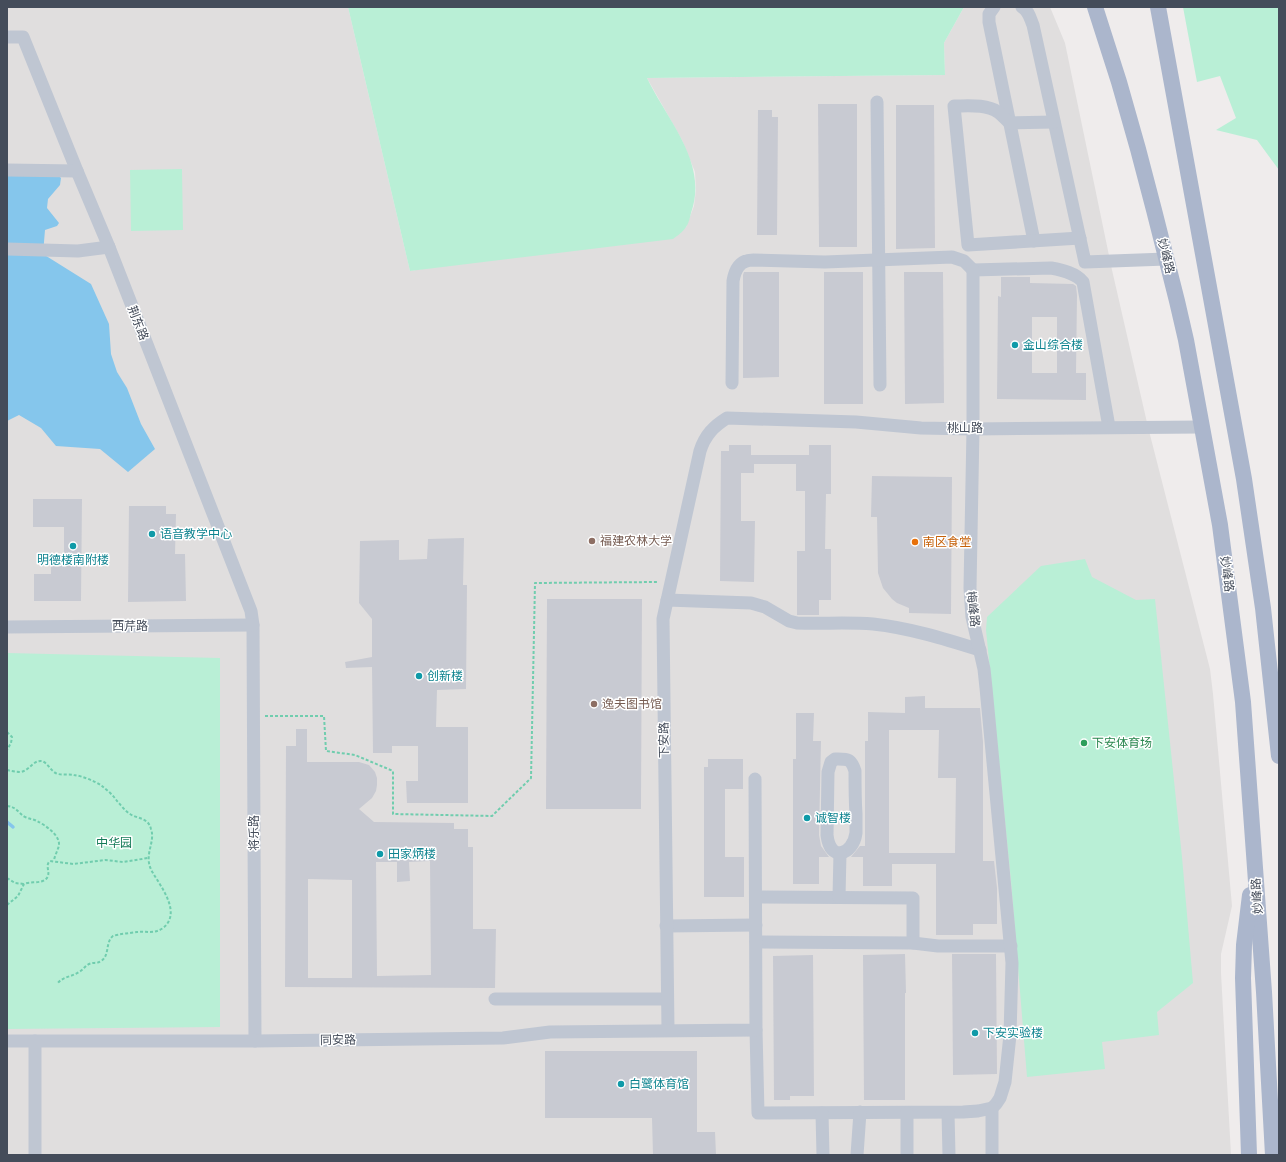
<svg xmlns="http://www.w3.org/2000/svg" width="1286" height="1162" viewBox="0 0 1286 1162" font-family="Commissioner,'Noto Sans SC',sans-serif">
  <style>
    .education { fill: #e0dede }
    .green { fill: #b9efd6 }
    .water { fill: #85c6ec }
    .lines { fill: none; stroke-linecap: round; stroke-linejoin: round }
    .stream { stroke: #85c6ec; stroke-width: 3.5 }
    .building { fill: #c8cad2; fill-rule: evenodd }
    .path { stroke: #70cdae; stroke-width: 2; stroke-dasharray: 3 2; stroke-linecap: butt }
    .minor { stroke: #bfc6d2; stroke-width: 13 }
    .major { stroke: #abb6cc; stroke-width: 16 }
    .culture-dot { fill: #0f9aa8; stroke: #fff; stroke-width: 1.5 }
    .education-dot { fill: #8d6e63; stroke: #fff; stroke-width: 1.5 }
    .food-dot { fill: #e8710a; stroke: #fff; stroke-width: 1.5 }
    .leisure-dot { fill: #2e9e5b; stroke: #fff; stroke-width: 1.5 }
    .labels { text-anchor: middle; stroke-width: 3; stroke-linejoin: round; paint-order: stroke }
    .street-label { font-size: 12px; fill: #444c5a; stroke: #fff }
    .culture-label { font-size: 12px; fill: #0d838f; stroke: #fff; text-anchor: start }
    .education-label { font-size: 12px; fill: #785e54; stroke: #fff; text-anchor: start }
    .food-label { font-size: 12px; fill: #c56008; stroke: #fff; text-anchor: start }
    .leisure-label { font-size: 12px; fill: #27864d; stroke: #fff; text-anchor: start }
    .park-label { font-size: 12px; fill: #157b58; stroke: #fff }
  </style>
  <rect width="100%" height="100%" fill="#efecec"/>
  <path class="education" d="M 7,7 L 348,7 L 410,271 L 686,227 L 694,206 L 696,190 L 695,172 L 682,140 L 647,78 L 945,75 L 944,43 L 964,7 L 1050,7 L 1065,43 L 1112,270 L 1148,427 L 1210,669 L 1213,694 L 1232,906 L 1221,954 L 1221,973 L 1231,1155 L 7,1155 Z"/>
  <g class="green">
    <path d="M 348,7 L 964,7 L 944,43 L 945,75 L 647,78 C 667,120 709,163 691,213 C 690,217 689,223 686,227 C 683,232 677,236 673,239 L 410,271 Z"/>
    <path d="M 1183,7 L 1279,7 L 1279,170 L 1257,140 L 1216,130 L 1236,118 L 1220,76 L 1197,82 Z"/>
    <path d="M 182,169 L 183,230 L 131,231 L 130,170 Z"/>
    <path d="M 1085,559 L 1092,577 L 1136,600 L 1155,599 L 1182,857 L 1193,983 L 1157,1012 L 1159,1035 L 1102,1042 L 1105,1069 L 1027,1077 L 1011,881 L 986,630 L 987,617 L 1041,566 Z"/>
    <path d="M 7,653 L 220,658 L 220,1027 L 7,1029 Z"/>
  </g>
  <path class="water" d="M 7,176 L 59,176 L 61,178 L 60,185 L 48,199 L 47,208 L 59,223 L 57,226 L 45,230 L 43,254 L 91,284 L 109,324 L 111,354 L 117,372 L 127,388 L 141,424 L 155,449 L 128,472 L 100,449 L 56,446 L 41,428 L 19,415 L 7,421 Z"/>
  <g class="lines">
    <path class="stream" d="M 7,822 L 13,827"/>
  </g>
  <g class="building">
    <path d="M 818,104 L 857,104 L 857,247 L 819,247 Z"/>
    <path d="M 896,105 L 934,105 L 935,248 L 896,249 Z"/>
    <path d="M 758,110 L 772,110 L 772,117 L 778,117 L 777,235 L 757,235 Z"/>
    <path d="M 744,272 L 779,272 L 779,377 L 743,378 L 743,275 Z"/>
    <rect x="824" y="272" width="39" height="132"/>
    <path d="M 904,272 L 943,272 L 944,403 L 905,404 Z"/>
    <path d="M 1001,277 L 1030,277 L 1030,283 L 1073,284 L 1076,286 L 1077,295 L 1076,373 L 1086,373 L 1086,400 L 997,399 L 998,296 L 1001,297 ZM 1032,317 L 1057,317 L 1057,373 L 1032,373 Z"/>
    <path d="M 729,445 L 751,445 L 751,455 L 809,455 L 809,445 L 831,445 L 831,494 L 826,494 L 825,549 L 831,549 L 831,600 L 819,600 L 819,615 L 797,615 L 797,551 L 805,551 L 805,491 L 796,491 L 796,464 L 754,464 L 754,473 L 741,473 L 741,521 L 755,521 L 754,582 L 720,581 L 721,451 L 729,451 Z"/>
    <path d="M 872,476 L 952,477 L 951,614 L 909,613 L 909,608 L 897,603 L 892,599 L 883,588 L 878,573 L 877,517 L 871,517 Z"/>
    <path d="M 33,499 L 82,499 L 81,601 L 34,601 L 34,574 L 51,574 L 51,565 L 64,565 L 64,527 L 33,527 Z"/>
    <path d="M 129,506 L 166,506 L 166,514 L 176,514 L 175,554 L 185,554 L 186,601 L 128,602 Z"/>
    <path d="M 464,538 L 463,585 L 467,585 L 466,689 L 437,690 L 436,727 L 468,727 L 468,803 L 407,803 L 406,781 L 418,781 L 418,746 L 392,746 L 392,753 L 373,753 L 372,667 L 346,668 L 345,662 L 372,657 L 372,619 L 359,603 L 360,541 L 399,540 L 399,560 L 427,559 L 428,539 Z"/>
    <path d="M 547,599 L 642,599 L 641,809 L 546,809 Z"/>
    <path d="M 925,696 L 925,708 L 980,708 L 983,742 L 983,861 L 994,861 L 997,888 L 997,924 L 973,924 L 973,935 L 936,935 L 936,864 L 892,864 L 892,886 L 863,886 L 863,857 L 851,857 L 860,846 L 865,846 L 865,741 L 868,741 L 868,712 L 905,713 L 905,697 ZM 889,730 L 939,730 L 938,778 L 956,778 L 955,853 L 889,853 Z"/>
    <path d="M 796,713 L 814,713 L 813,741 L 821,741 L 819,835 L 821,846 L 829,857 L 819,857 L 819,884 L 793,884 L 793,759 L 796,759 Z"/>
    <path d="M 296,729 L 307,729 L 307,762 L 359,762 L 369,765 L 375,772 L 377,778 L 377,785 L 376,791 L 372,798 L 359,809 L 374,822 L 454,823 L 454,829 L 468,829 L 468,847 L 473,847 L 473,929 L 496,929 L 495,988 L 285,987 L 286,746 L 296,746 ZM 430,861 L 431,975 L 377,976 L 376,862 L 397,862 L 397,882 L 410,881 L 409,862 ZM 308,879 L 352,880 L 352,978 L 308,978 Z"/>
    <path d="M 708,759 L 743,759 L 743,789 L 725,789 L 725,857 L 744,857 L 744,897 L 704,897 L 704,767 L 708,767 Z"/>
    <path d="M 905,954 L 906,993 L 905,993 L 905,1100 L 864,1100 L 863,955 Z"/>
    <path d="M 952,954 L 996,954 L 997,1074 L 953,1075 Z"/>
    <path d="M 813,955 L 814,1096 L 790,1096 L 790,1100 L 774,1100 L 773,956 Z"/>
    <path d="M 545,1051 L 697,1051 L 697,1132 L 715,1132 L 716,1155 L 653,1155 L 652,1118 L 545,1118 Z"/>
  </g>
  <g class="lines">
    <g class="path">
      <path d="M 265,716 L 324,716 L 326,751 L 355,755 L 393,771 L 393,814 L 492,816 L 531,778 L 535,583 L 658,582"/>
      <path d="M 7,732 L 12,737 L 11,743 L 7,750"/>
      <path d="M 7,770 C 11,771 16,772 21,772 C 30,770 33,760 42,761 C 49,764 51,772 58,774 C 63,775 69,774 74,775 C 82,776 95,781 102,786 C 107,790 113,795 117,801 C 121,805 125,811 130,814 C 137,819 148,817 151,829 C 156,843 142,856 153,873 C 161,887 182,913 163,928 C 155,934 146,931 137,932 C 130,933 119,934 113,936 C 105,942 110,956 101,961 C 97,964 93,962 89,964 C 85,966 83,970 79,972 C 72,977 63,976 57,984"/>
      <path d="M 7,806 C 17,807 18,813 25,817 C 29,819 33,819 37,821 C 45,825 60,835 59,845 C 58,850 55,855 54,860"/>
      <path d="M 7,878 L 15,883 L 24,884"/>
      <path d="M 7,905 L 18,896 L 24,884 C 30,881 41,884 46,879 C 52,873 44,866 50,861 L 73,864 L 105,860 L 123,862 L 148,858"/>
    </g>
    <g class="minor">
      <path d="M 994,7 L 989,14 L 989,22 L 1034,241"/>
      <path d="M 1022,7 C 1029,11 1030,18 1033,25 L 1085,262 L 1166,259"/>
      <path d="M 7,37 L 23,37 L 77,171 L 109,247 L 251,611 L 253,625 L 255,1041"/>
      <path d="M 877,102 L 880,385"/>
      <path d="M 1054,122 L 1010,123 C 1006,120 1002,115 998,112 C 986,104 968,106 954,106 L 968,245 L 1080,238"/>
      <path d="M 7,170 L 77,171"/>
      <path d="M 7,249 L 78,251 L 109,247"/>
      <path d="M 973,270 L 1051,268 C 1062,270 1076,273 1083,282 L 1109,427"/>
      <path d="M 732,383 L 733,281 C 735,269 740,260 753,260 L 825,262 L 952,257 L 964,261 L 973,270"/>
      <path d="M 667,600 L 751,603 L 765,607 L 789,621 L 797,623 C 822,624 848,622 873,624 C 910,628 945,639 980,650"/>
      <path d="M 7,627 L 253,625"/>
      <path d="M 835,759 C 847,759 851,758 855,771 C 855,786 855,800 856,814 C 856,820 856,827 856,833 C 853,855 830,863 827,835 L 828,772 L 831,762 Z"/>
      <path d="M 756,897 L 913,898 L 913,943"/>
      <path d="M 839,897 L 840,853"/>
      <path d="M 666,926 L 756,925"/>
      <path d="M 756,942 L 913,943 L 938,946 L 1011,946"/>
      <path d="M 495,999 L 667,999"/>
      <path d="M 668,1030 L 663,619 L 700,451 C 705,435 714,426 727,418 L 856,422 L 921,428 L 973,429 L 1202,427"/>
      <path d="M 756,1030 L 758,1113 L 963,1112 L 978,1111 L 992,1108 L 996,1104 L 1000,1098 L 1005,1082 L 1010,1035 L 1012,963 L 986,688 L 984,669 L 972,617 L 970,588 L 973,429 L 973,270"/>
      <path d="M 7,1041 L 255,1041 L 503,1038 L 550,1032 L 756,1030 L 755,779"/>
      <path d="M 35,1041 L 35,1155"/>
      <path d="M 992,1108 L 992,1155"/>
      <path d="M 822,1113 L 823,1155"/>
      <path d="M 907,1113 L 907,1155"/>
      <path d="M 948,1113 L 949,1155"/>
      <path d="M 857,1155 L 860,1112"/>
    </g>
    <g class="major">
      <path d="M 1095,7 L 1119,82 L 1138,149 L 1154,210 L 1177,301 L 1186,340 L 1220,525 L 1243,702 L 1264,992 L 1273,1155"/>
      <path d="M 1158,7 L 1244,479 L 1263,608 L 1279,756"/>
      <path d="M 1249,1155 L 1243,978 L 1244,945 L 1250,895"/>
    </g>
  </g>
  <g class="culture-dot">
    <circle cx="1015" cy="345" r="4"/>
    <circle cx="152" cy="534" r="4"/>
    <circle cx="73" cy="546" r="4"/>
    <circle cx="419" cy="676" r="4"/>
    <circle cx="807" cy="818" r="4"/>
    <circle cx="380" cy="854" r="4"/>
    <circle cx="975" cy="1033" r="4"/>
    <circle cx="621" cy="1084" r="4"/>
  </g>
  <g class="education-dot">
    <circle cx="592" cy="541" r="4"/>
    <circle cx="594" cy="704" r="4"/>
  </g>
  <circle class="food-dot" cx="915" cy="542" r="4"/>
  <circle class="leisure-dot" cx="1084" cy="743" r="4"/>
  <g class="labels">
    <g class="street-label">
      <text transform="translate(1166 256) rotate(76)" y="4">妙峰路</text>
      <text transform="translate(138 323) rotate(69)" y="4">荆东路</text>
      <text x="965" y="432">桃山路</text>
      <text transform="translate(1227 574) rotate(82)" y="4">妙峰路</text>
      <text transform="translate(973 609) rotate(83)" y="4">梅峰路</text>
      <text x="130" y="630">西芹路</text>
      <text transform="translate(664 740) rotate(-91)" y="4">下安路</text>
      <text transform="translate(254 833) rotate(-90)" y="4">将乐路</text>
      <text transform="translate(1257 896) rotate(-94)" y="4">妙峰路</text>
      <text transform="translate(338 1040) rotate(-1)" y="4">同安路</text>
    </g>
    <g class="culture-label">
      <text x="1023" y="349">金山综合楼</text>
      <text x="160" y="538">语音教学中心</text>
      <text x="73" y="564" text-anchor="middle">明德楼南附楼</text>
      <text x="427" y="680">创新楼</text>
      <text x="815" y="822">诚智楼</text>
      <text x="388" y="858">田家炳楼</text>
      <text x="983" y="1037">下安实验楼</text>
      <text x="629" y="1088">白鹭体育馆</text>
    </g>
    <g class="education-label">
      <text x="600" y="545">福建农林大学</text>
      <text x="602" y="708">逸夫图书馆</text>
    </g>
    <g class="food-label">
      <text x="923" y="546">南区食堂</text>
    </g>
    <g class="leisure-label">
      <text x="1092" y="747">下安体育场</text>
    </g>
    <g class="park-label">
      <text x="114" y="847">中华园</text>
    </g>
  </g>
  <rect width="1286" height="1162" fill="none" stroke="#444c5a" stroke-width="16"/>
</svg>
